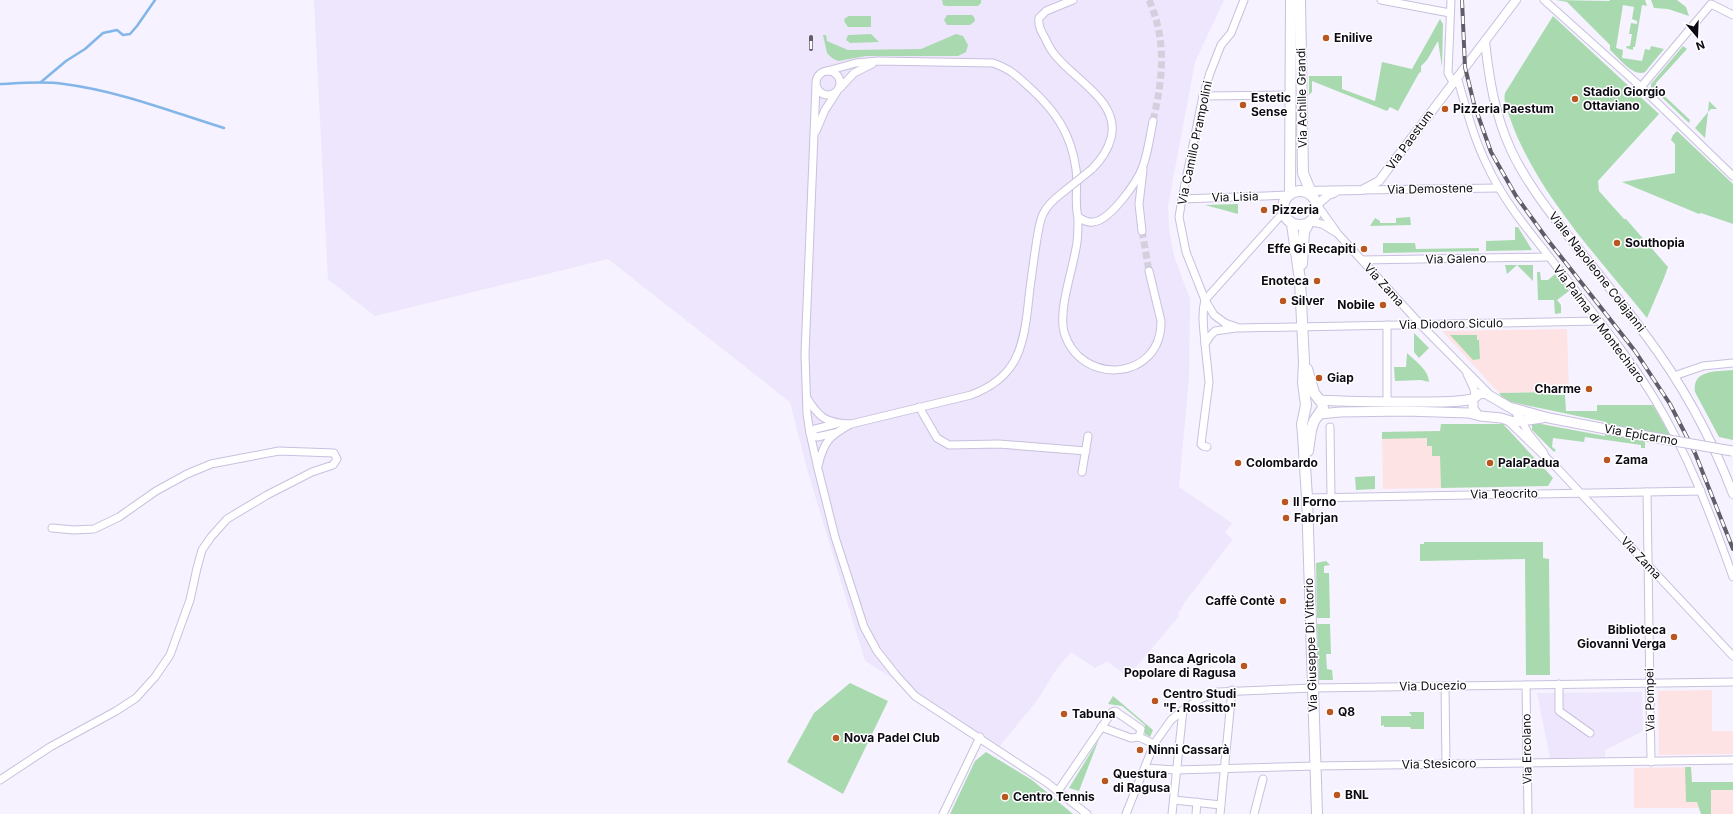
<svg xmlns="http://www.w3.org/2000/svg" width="1733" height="814" viewBox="0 0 1733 814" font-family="Inter,sans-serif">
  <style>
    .industrial { fill: #eee6fc }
    .education { fill: #fee3e5 }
    .green { fill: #a9daaf }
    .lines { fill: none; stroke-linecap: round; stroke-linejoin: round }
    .stream { stroke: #82b6e8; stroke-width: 2.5 }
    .minor-tunnel { stroke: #d3cfdc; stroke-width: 7; stroke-dasharray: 7 3.5; stroke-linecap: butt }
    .minor-casing { stroke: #c8c0de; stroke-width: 9 }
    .tertiary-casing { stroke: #c8c0de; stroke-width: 10 }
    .secondary-casing { stroke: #c8c0de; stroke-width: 11 }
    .primary-casing { stroke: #c8c0de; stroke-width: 12 }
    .minor { stroke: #fff; stroke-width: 7 }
    .tertiary { stroke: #fff; stroke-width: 8 }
    .secondary { stroke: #fff; stroke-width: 9 }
    .primary { stroke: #fff; stroke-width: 10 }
    .rail-casing { stroke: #605d68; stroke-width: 4 }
    .rail { stroke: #fff; stroke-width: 2.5; stroke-dasharray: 8; stroke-linecap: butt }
    .minor-bridge-casing { stroke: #c8c0de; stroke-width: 9; stroke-linecap: butt }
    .secondary-bridge-casing { stroke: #c8c0de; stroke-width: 11; stroke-linecap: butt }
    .minor-bridge { stroke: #fff; stroke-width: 7 }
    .secondary-bridge { stroke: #fff; stroke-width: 9 }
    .poi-dot { fill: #ba5620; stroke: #fff; stroke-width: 1.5 }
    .labels { text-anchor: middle; stroke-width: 3; stroke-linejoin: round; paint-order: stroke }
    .poi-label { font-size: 12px; font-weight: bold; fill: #0d0a14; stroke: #fff; text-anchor: start }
    .street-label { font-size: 12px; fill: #0d0a14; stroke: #fff }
  </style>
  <rect width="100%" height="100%" fill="#f6f2ff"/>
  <g class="industrial">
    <path d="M 314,0 L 1224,0 L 1195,62 L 1168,206 L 1169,229 L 1174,256 L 1190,299 L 1189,378 L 1179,487 L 1232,523 L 1225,533 L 1233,539 L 1185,602 L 1178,614 L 1179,616 L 1128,677 L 1107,661 L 1095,668 L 1071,652 L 1056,670 L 1038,699 L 1000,746 L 865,661 L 807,469 L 790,402 L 608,259 L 375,316 L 328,279 Z"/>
    <path d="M 1642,692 L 1643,731 L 1605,750 L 1605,757 L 1550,758 L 1537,693 Z"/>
  </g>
  <g class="education">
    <path d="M 1567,329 L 1569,391 L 1499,393 L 1442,331 Z"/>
    <path d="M 1440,431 L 1441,488 L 1383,489 L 1382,432 Z"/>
    <path d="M 1712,690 L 1712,731 L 1733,731 L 1733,754 L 1659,755 L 1658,691 Z"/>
    <path d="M 1691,767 L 1692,782 L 1733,782 L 1733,814 L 1701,814 L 1699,808 L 1634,808 L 1634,768 Z"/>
  </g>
  <g class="green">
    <path d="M 942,0 L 981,0 L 981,3 L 978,6 L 946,6 L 943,5 Z"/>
    <path d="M 1556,0 L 1609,1 L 1610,0 L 1645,0 L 1647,6 L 1642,5 L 1635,47 L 1633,47 L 1633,50 L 1626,48 L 1627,46 L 1630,46 L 1632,34 L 1629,34 L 1631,23 L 1637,24 L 1637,21 L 1632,19 L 1634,7 L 1623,5 L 1616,48 L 1623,50 L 1622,58 L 1642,61 L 1645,49 L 1650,50 L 1651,46 L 1664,49 L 1645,72 C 1634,78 1618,57 1610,50 L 1610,45 L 1567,2 Z"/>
    <path d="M 1651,0 L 1677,0 L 1686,7 L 1689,16 L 1668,9 L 1654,8 Z"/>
    <path d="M 947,15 L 972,15 L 974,17 L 975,21 L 970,25 L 947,25 L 944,20 Z"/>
    <path d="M 849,16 L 871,16 L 871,27 L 848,27 L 844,21 L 845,18 Z"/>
    <path d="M 1553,16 L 1659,114 L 1598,181 L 1599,191 L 1624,219 L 1626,219 L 1668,267 L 1664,278 L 1647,318 C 1599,258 1538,195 1511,121 C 1508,112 1503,103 1505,93 Z"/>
    <path d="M 1440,19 L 1443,24 L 1442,67 L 1438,41 L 1427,60 L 1421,66 L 1421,72 L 1419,73 L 1398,111 L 1390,107 L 1387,111 L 1312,81 L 1312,92 L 1309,95 L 1309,76 L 1342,76 L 1342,89 L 1375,101 L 1382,62 L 1412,69 Z"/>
    <path d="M 871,34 L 879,42 L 850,43 L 846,40 L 848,35 Z"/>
    <path d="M 956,34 L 963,36 L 968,45 L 966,52 L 958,56 L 866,56 L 838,61 L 832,58 L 827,53 L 823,35 L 826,35 L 827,41 L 848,50 L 921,49 Z"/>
    <path d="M 1683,46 L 1687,49 L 1656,83 L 1656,88 L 1690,120 L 1689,123 L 1651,87 L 1651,84 Z"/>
    <path d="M 1709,101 L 1717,109 L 1711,109 L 1708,112 L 1705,138 L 1695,128 L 1708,112 Z"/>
    <path d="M 1677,131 L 1733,184 L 1733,224 L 1701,213 L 1699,214 L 1622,182 L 1675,173 L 1675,144 L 1671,140 L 1673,135 Z"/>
    <path d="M 1238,204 L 1238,214 L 1205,205 Z"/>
    <path d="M 1410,217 L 1411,225 L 1370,226 L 1375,218 L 1380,221 L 1380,223 L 1396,223 L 1396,218 Z"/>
    <path d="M 1515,227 L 1518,227 L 1532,250 L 1486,251 L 1486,241 L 1515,240 Z"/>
    <path d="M 1383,243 L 1415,243 L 1416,249 L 1479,248 L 1479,251 L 1383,253 Z"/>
    <path d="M 1505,265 L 1533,265 L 1533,281 L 1517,265 L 1507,274 Z"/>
    <path d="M 1537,272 L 1540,272 L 1541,280 L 1548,280 L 1555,274 L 1569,291 L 1557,300 L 1561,305 L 1561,313 L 1555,314 L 1554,300 L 1538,300 Z"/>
    <path d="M 1414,333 L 1429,348 L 1419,358 L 1414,352 Z"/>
    <path d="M 1450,335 L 1477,335 L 1477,340 L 1479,340 L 1480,359 L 1473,360 Z"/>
    <path d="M 1407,353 C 1415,361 1429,370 1429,382 L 1421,380 L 1395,381 L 1394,367 L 1406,367 Z"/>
    <path d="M 1733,370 L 1733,440 L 1719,437 L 1695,392 C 1692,369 1716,372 1733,370 Z"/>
    <path d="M 1551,392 L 1551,395 L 1565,395 L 1566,411 L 1597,411 L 1597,405 L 1653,405 L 1675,444 L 1645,439 L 1645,448 L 1641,448 L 1641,445 L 1585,437 L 1584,442 L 1553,438 L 1552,447 L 1556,450 L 1554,452 L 1532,430 L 1532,424 L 1536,423 L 1605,436 L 1606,422 L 1511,402 L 1503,398 L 1499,393 Z"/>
    <path d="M 1441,424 L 1503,424 L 1553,478 L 1548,486 L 1441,488 L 1440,456 L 1432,456 L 1432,446 L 1427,446 L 1427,438 L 1382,439 L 1382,432 L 1440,431 Z"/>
    <path d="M 1375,476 L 1375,489 L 1356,490 L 1355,477 Z"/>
    <path d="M 1424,542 L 1543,542 L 1543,558 L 1549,559 L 1550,675 L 1526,675 L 1525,559 L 1420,561 L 1420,544 L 1424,544 Z"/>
    <path d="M 1326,561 L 1330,565 L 1324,566 L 1324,573 L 1329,573 L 1330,618 L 1317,618 L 1316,563 Z"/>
    <path d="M 1317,624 L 1330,624 L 1331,654 L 1326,654 L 1327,669 L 1332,670 L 1333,680 L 1319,680 Z"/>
    <path d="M 850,683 L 888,701 L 843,794 L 787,762 L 814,713 Z"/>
    <path d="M 1113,696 L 1153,730 L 1150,737 L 1145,734 L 1145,725 L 1122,706 L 1108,704 Z"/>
    <path d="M 1409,712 L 1424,712 L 1424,729 L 1411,729 L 1410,727 L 1384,727 L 1384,725 L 1381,726 L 1381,716 L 1412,716 Z"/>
    <path d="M 1099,739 L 1079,791 L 1069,788 Z"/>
    <path d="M 986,752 L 1032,780 L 1073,814 L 950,814 L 975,761 Z"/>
    <path d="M 1685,767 L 1691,767 L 1692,782 L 1733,782 L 1733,790 L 1711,790 L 1711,814 L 1701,814 L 1697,802 L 1686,802 Z"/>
  </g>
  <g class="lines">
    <g class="stream">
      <path d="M 41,82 L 66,61 L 85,49 L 103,33 L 117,30 L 123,35 L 130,34 L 137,26 L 155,0"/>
      <path d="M 0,84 C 22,83 43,81 64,84 C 119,91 172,112 224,128"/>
    </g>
    <g class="minor-tunnel">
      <path d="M 1149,0 C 1167,41 1163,78 1153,121"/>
      <path d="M 1142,231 L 1149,271"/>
    </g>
    <defs>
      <g id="minor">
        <path d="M 1073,0 L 1046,11 L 1039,18 C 1038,26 1041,31 1045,38 C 1047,42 1049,47 1052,51 C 1070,78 1121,100 1111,138 C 1108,150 1101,160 1092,169"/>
        <path d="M 1244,0 L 1231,33 L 1221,45 L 1210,73 L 1203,96 L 1182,199 L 1179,217 L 1186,252 L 1205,300 L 1214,315 L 1225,323 L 1239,328 L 1599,321"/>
        <path d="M 1381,0 L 1450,13"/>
        <path d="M 1451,0 L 1448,73 L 1453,82"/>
        <path d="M 1544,0 L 1641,87 L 1733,176"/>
        <circle cx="828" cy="83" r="12"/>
        <path d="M 827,71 L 856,63 L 878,61 L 993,63 C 1010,69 1016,75 1028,86 C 1055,110 1071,133 1076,169 C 1078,183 1075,197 1077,212 L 1078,217 C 1083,220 1087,223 1093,222 C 1110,221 1138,181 1143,166 C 1148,152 1150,136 1153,121"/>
        <path d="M 1457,77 C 1466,107 1473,137 1487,165 C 1501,196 1523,224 1544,250 C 1581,299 1622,346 1654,398 C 1688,454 1711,515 1733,577"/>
        <path d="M 816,85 L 805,354 L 807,414 L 810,433 L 818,469 L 835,537 L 864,627 L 877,651 L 896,675 L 915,696 L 1046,782 L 1087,814"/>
        <path d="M 1641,87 L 1711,4 L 1733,15"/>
        <path d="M 840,88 L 854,73 L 872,64"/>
        <path d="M 1203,96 L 1290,95"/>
        <path d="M 816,131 L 825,110 L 836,93"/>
        <path d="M 1362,190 L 1499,188"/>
        <path d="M 1182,199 L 1289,195"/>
        <path d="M 1318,206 L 1338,234 L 1421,325 L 1489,394"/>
        <path d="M 1078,217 C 1078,225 1078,234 1077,242 C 1074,267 1058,308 1064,332 C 1080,387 1162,381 1161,321 L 1149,271"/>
        <path d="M 1311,222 L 1322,224 L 1335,232"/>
        <path d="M 1142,231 L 1139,204 L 1143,170"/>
        <path d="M 1362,260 L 1549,257"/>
        <path d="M 1205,344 C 1204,329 1201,315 1205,300 L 1283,213"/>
        <path d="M 1467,374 L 1474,389 L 1475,397"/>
        <path d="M 1674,376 L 1703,366 L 1733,363"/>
        <path d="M 807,398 C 819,418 826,423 851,424"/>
        <path d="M 1387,402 L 1387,325"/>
        <path d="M 919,407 L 937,438 L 949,445 L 999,444 L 1086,451"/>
        <path d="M 1520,417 L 1528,433 L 1544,453"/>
        <path d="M 1507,420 L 1558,469 L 1733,656"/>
        <path d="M 1330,427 L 1331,497"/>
        <path d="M 835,433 L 817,437 L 810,433 L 815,429 L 836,424"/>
        <path d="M 1207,447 L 1203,446 L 1201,444 L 1209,382 L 1205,344 L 1210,336 L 1215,331 L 1236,328"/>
        <path d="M 818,466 C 824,441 829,436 851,424 L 971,395 C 1016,378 1023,350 1028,306 C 1030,286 1033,265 1036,245 C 1040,219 1040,210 1062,193"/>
        <path d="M 1082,472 L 1088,436"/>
        <path d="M 1647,492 L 1651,762"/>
        <path d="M 1307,498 L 1701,491"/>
        <path d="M 1559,684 L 1559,711 L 1590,733"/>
        <path d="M 1526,685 L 1528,814"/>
        <path d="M 1445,686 L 1446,764"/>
        <path d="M 1101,727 L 1131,738 L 1139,737 L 1154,744"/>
        <path d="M 1145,768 L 1176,770 L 1315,766 L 1733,760"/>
        <path d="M 0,780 L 50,747 L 116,711 L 136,698 L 155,677 L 170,655 L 190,600 L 197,568 L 202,550 L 211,537 L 227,519 L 267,495 L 312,472 L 333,465 L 337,459 L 334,453 L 279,451 L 211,464 L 187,474 L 156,491 L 119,517 L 94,529 L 74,530 L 52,528"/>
        <path d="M 1058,791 L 1112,712 L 1115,711 L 1141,729 L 1139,737"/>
        <path d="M 1174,800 L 1221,805"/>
        <path d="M 943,814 L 980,737"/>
        <path d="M 1126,814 L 1154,744 L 1171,720 L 1183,710 L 1200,699 L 1218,692 L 1313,688 L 1733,682"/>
        <path d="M 1172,814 L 1183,710"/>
        <path d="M 1196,814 L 1197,802"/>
        <path d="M 1220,814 L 1232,690"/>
        <path d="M 1254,814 L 1263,779"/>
      </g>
      <g id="tertiary">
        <path d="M 1485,41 C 1489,79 1495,115 1511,150 C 1524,178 1543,204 1562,228 C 1589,263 1618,297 1644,333 C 1681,382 1711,436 1733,494"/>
        <path d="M 1303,191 L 1362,190 L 1379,181 L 1516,0"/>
        <path d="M 1317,205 L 1328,195 L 1334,193"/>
      </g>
      <g id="secondary">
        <path d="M 1319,400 C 1351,402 1383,402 1415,402 C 1434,402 1454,403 1473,399"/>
        <path d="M 1513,408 L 1549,418 L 1606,429"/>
        <path d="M 1320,414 L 1340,412 L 1405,411 L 1469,413 L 1480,416 L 1501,418 L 1514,422 L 1517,421 L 1519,416 L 1516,411 L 1485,393 L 1479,394 L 1473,399 L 1473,409 L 1477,414"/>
        <path d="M 1516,422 L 1542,418"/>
      </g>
      <g id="primary">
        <path d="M 1300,0 L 1303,173 L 1312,195"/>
        <circle cx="1300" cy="208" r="17"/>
        <path d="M 1290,194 L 1291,0"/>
        <path d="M 1292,224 L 1300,280 L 1304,362 L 1303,383 L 1306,405 L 1302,424 L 1303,435 L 1307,498 L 1317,814"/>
        <path d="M 1302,264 L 1304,232 L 1308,224"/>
        <path d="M 1307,369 L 1314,393 L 1322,403 L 1323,408 L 1314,421 L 1311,430 L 1308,451"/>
      </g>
    </defs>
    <use href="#minor" class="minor-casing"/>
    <use href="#tertiary" class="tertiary-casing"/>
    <use href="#secondary" class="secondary-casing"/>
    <use href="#primary" class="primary-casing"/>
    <use href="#minor" class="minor"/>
    <use href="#tertiary" class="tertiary"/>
    <use href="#secondary" class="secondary"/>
    <use href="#primary" class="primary"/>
    <defs>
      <g id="rail">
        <path d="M 1462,0 L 1465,67 L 1474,104 L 1491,152 L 1516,196 L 1547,239 L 1635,351 L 1670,404 L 1695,453 L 1733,549"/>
        <path d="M 811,49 L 811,37"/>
      </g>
    </defs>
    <use href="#rail" class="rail-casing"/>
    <use href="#rail" class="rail"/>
    <defs>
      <path id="minor-bridge" d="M 1062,193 L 1092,169"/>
      <path id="secondary-bridge" d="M 1606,429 L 1732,451"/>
    </defs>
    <use href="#minor-bridge" class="minor-bridge-casing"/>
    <use href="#secondary-bridge" class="secondary-bridge-casing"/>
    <use href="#minor-bridge" class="minor-bridge"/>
    <use href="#secondary-bridge" class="secondary-bridge"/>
  </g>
  <g class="poi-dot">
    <circle cx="1326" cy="38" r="4"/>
    <circle cx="1575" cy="99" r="4"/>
    <circle cx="1243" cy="105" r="4"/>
    <circle cx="1445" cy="109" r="4"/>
    <circle cx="1264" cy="210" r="4"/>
    <circle cx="1617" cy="243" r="4"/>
    <circle cx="1364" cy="249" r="4"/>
    <circle cx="1317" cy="281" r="4"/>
    <circle cx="1283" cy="301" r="4"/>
    <circle cx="1383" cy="305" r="4"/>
    <circle cx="1319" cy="378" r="4"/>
    <circle cx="1589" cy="389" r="4"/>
    <circle cx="1607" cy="460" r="4"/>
    <circle cx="1238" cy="463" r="4"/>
    <circle cx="1490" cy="463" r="4"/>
    <circle cx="1285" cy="502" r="4"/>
    <circle cx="1286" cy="518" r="4"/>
    <circle cx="1283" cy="601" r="4"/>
    <circle cx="1674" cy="637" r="4"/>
    <circle cx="1244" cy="666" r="4"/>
    <circle cx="1155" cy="701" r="4"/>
    <circle cx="1330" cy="712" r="4"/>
    <circle cx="1064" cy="714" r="4"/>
    <circle cx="836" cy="738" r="4"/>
    <circle cx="1140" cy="750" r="4"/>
    <circle cx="1105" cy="781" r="4"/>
    <circle cx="1337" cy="795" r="4"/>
    <circle cx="1005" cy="797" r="4"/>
  </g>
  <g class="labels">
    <g class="poi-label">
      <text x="1334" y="42">Enilive</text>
      <text x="1583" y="96">Stadio Giorgio<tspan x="1583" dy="14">Ottaviano</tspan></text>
      <text x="1251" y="102">Estetic<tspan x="1251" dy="14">Sense</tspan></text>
      <text x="1453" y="113">Pizzeria Paestum</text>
      <text x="1272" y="214">Pizzeria</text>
      <text x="1625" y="247">Southopia</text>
      <text x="1356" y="253" text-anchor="end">Effe Gi Recapiti</text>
      <text x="1309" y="285" text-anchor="end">Enoteca</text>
      <text x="1291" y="305">Silver</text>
      <text x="1375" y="309" text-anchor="end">Nobile</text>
      <text x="1327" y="382">Giap</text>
      <text x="1581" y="393" text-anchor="end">Charme</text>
      <text x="1615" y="464">Zama</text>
      <text x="1246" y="467">Colombardo</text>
      <text x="1498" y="467">PalaPadua</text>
      <text x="1293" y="506">Il Forno</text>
      <text x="1294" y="522">Fabrjan</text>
      <text x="1275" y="605" text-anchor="end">Caffè Contè</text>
      <text x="1666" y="634" text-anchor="end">Biblioteca<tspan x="1666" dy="14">Giovanni Verga</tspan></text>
      <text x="1236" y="663" text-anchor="end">Banca Agricola<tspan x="1236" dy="14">Popolare di Ragusa</tspan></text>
      <text x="1163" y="698">Centro Studi<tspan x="1163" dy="14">"F. Rossitto"</tspan></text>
      <text x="1338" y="716">Q8</text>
      <text x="1072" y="718">Tabuna</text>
      <text x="844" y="742">Nova Padel Club</text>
      <text x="1148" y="754">Ninni Cassarà</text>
      <text x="1113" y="778">Questura<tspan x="1113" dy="14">di Ragusa</tspan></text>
      <text x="1345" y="799">BNL</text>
      <text x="1013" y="801">Centro Tennis</text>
    </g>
    <g class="street-label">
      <text transform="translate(1302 98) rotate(-91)" y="4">Via Achille Grandi</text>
      <text transform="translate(1410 140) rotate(-54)" y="4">Via Paestum</text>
      <text transform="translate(1195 143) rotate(-78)" y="4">Via Camillo Prampolini</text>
      <text transform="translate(1430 189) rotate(-1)" y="4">Via Demostene</text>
      <text transform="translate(1235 197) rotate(-2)" y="4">Via Lisia</text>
      <text transform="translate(1456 259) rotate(-1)" y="4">Via Galeno</text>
      <text transform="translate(1597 272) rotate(52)" y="4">Viale Napoleone Colajanni</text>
      <text transform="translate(1384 285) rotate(48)" y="4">Via Zama</text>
      <text transform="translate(1451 324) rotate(-1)" y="4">Via Diodoro Siculo</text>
      <text transform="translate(1599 324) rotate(53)" y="4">Via Palma di Montechiaro</text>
      <text transform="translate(1641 435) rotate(10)" y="4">Via Epicarmo</text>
      <text transform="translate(1504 494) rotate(-1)" y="4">Via Teocrito</text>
      <text transform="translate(1641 558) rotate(47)" y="4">Via Zama</text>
      <text transform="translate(1311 645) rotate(-92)" y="4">Via Giuseppe Di Vittorio</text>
      <text transform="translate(1433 686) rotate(-1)" y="4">Via Ducezio</text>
      <text transform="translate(1650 700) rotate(-91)" y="4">Via Pompei</text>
      <text transform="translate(1527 749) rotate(-91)" y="4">Via Ercolano</text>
      <text transform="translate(1439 764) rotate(-1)" y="4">Via Stesicoro</text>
    </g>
  </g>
  <g transform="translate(1697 36) rotate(161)" stroke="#ffffff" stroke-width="3" paint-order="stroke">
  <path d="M0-3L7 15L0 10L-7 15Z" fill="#0d0a14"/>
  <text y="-6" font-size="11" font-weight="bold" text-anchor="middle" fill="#0d0a14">N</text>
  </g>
</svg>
